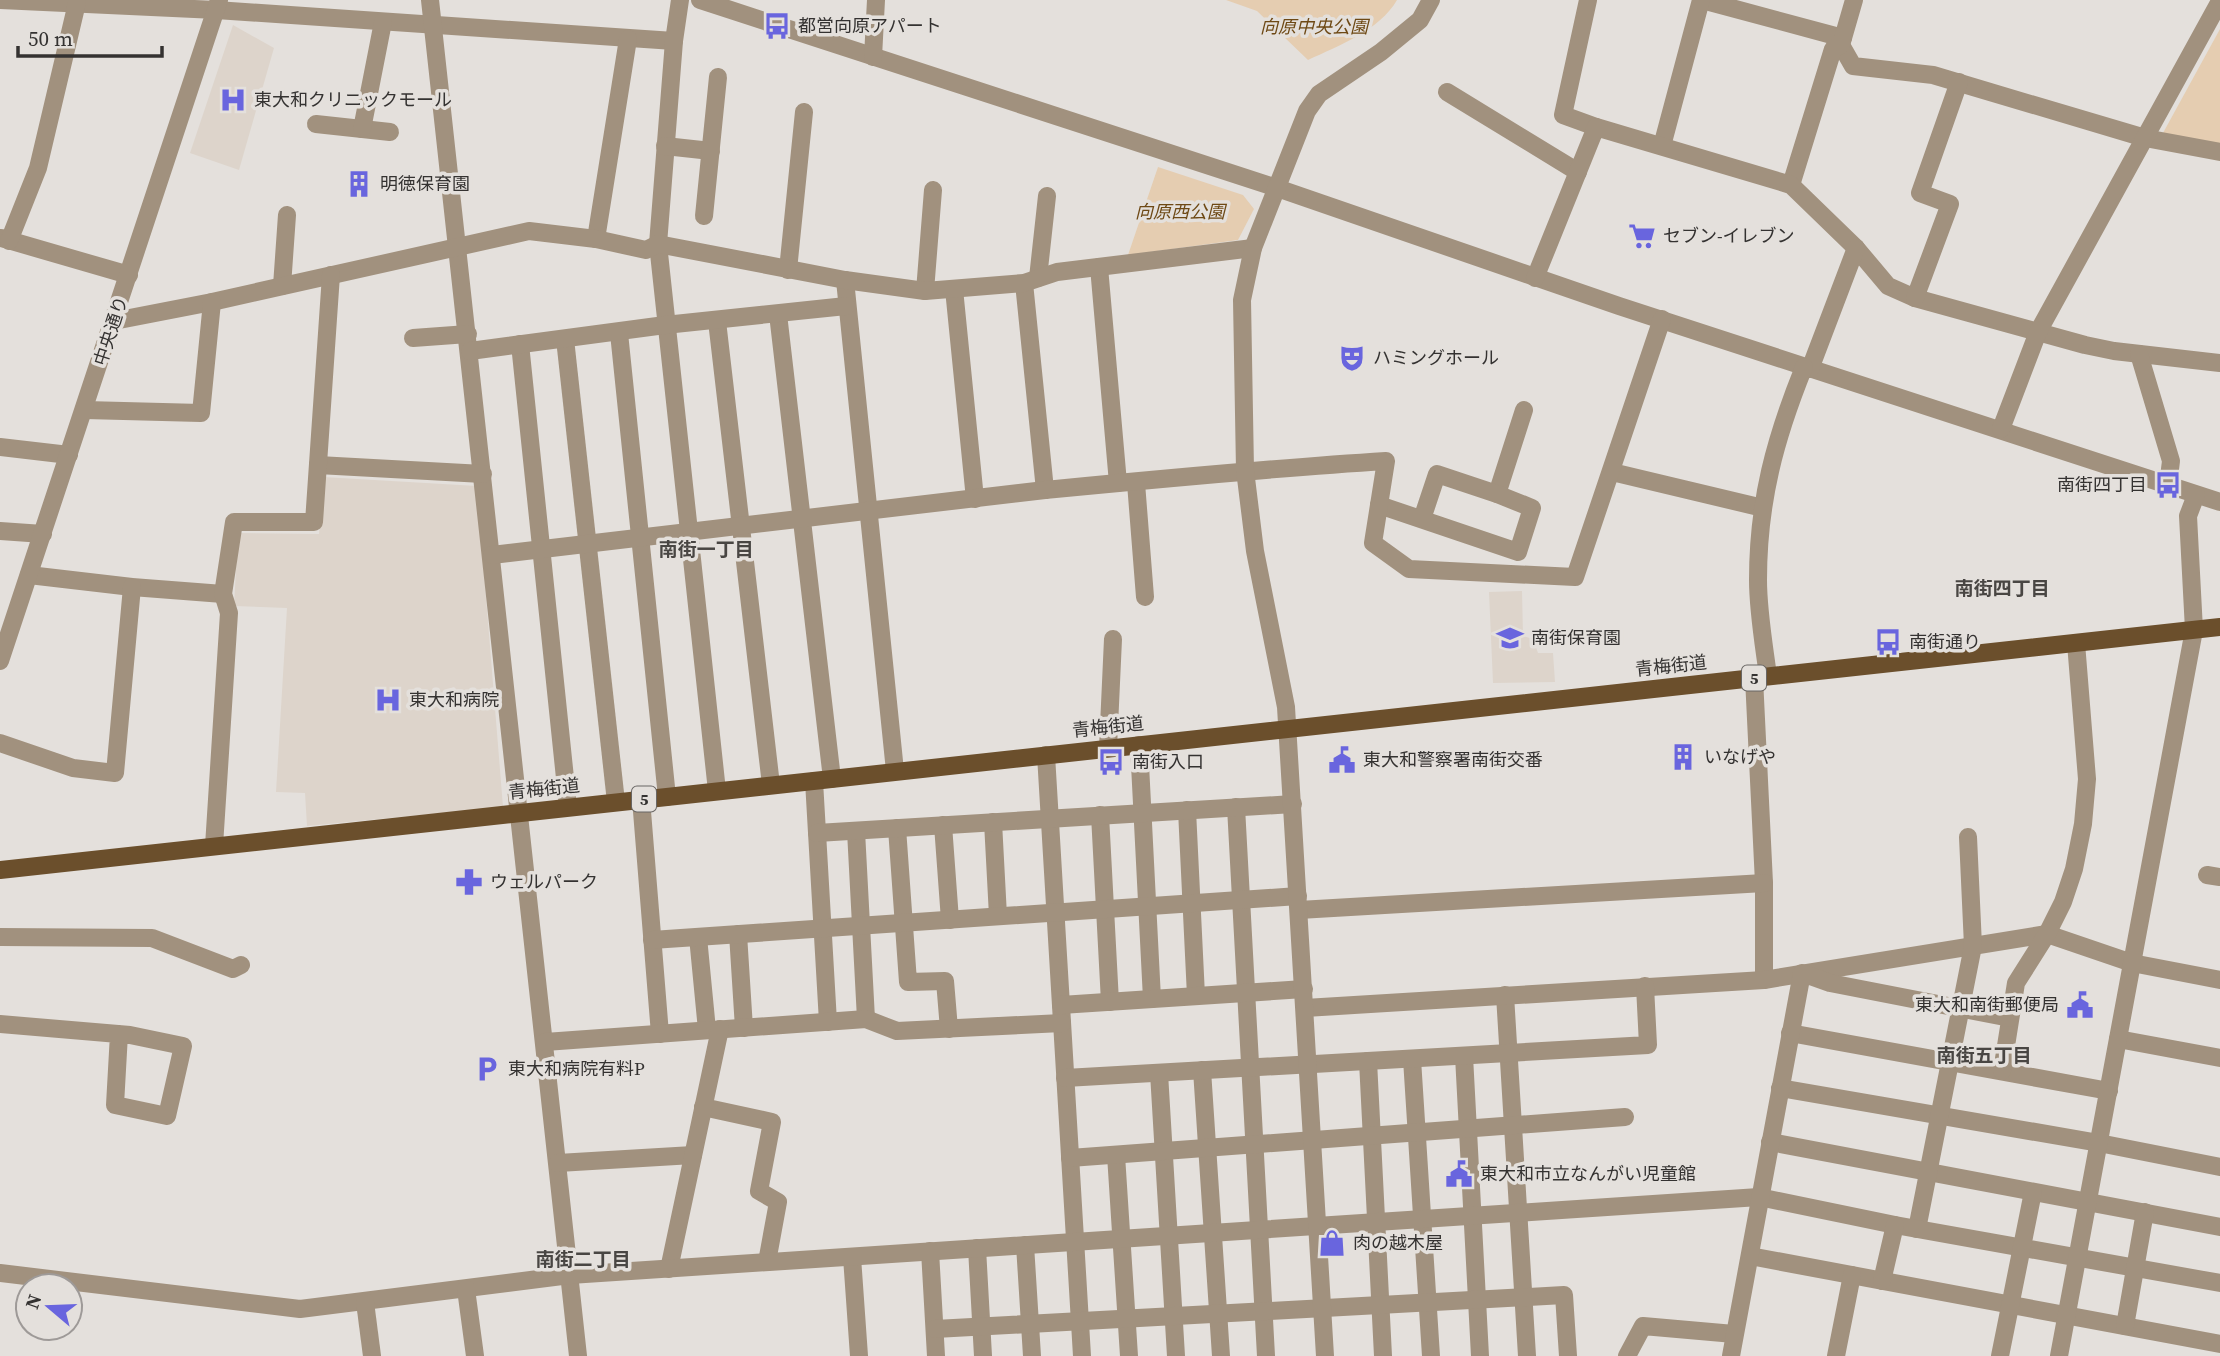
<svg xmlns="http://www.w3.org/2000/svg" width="2220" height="1356" viewBox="0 0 2220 1356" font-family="'Source Serif 4','Noto Sans JP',serif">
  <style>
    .built { fill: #ddd4cb }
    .green { fill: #e5cdb1 }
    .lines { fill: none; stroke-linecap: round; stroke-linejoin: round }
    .minor { stroke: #a1917e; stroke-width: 18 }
    .major { stroke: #6b4f2c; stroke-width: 18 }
    .labels { text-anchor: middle; stroke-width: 7; stroke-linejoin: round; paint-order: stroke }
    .shield { fill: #e4e0dc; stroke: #696664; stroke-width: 2 }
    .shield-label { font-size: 16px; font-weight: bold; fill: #343231 }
    .poi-label { font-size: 18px; fill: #343231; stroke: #e4e0dc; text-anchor: start }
    .park-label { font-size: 18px; font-style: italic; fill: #6e4915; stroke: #e4e0dc }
    .street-label { font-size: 18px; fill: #343231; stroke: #e4e0dc }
    .neighbourhood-label { font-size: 19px; font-weight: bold; fill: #494643; stroke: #e4e0dc }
  </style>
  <rect width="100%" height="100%" fill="#e4e0dc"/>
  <g class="built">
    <path d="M 233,25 L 274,48 L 239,170 L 190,153 Z"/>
    <path d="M 323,477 L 477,486 L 503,807 L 307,826 L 305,793 L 276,792 L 287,608 L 234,606 L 238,533 L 319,534 Z"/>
    <path d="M 1522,591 L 1523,636 L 1533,639 L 1538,653 L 1553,653 L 1555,682 L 1493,683 L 1489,592 Z"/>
  </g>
  <g class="green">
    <path d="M 1226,0 L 1397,0 C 1380,30 1338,46 1308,60 L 1257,11 Z"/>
    <path d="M 2220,29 L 2220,144 L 2163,133 Z"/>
    <path d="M 1158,167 L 1243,195 L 1254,209 L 1238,240 L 1128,255 Z"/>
  </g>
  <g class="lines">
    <g class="minor">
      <path d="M 0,0 L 216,10 L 674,41"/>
      <path d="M 430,0 L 578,1356"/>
      <path d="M 680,0 L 674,41 L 658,244 L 717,791"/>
      <path d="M 700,0 L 1277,188 L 1619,306 L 2220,502"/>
      <path d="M 1588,0 L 1563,115 L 1596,127"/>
      <path d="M 1702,0 L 1843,38"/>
      <path d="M 1841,45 L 1853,66 L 1933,75 L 2145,138 L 2220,152"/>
      <path d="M 873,57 L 876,0"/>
      <path d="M 1447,92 L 1578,172"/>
      <path d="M 316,124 L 390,132"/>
      <path d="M 362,129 L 383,22"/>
      <path d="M 665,146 L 711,151"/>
      <path d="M 1662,146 L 1701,0"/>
      <path d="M 1791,185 L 1833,49 L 1841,45 L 1854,0"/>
      <path d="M 704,216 L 718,77"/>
      <path d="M 1,238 L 129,275"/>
      <path d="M 596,239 L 628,39"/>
      <path d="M 9,241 L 38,168 L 77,3"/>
      <path d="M 1099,267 L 1118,483"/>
      <path d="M 788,270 L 804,112"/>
      <path d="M 1038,278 L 1047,196"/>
      <path d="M 1535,278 L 1596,127 L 1791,185 L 1856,248 L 1888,286 L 1915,298 L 2085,345 L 2114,351 L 2220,363"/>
      <path d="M 845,280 L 895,771"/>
      <path d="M 1024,283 L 1045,490"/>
      <path d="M 282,286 L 287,215"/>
      <path d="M 954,289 L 975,499"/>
      <path d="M 925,291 L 933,190"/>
      <path d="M 1915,298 L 1950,204 L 1920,193 L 1959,82"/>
      <path d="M 778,314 L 832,779"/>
      <path d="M 114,321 L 212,302 L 529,231 L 596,239 L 646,250 L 658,244 L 845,280 L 925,291 L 1024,283 L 1057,272 L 1253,248"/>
      <path d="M 717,321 L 771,785"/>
      <path d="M 619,333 L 667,797"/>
      <path d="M 413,338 L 468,334"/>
      <path d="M 565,339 L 616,802"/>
      <path d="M 520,344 L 568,807"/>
      <path d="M 470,351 L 665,325 L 846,306"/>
      <path d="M 2139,354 L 2171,461 L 2168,485"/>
      <path d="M 1810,369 L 1856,248"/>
      <path d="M 85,410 L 201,413 L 212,302"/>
      <path d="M 2001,429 L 2038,332 L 2220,1"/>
      <path d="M 0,447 L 69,455"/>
      <path d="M 318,465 L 483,474"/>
      <path d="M 1612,472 L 1763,508"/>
      <path d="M 1136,483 L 1145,597"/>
      <path d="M 1497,494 L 1524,410"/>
      <path d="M 1379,505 L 1518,552 L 1532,508 L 1497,494 L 1437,474 L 1422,519"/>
      <path d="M 0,531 L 43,534"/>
      <path d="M 492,555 L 1045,490 C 1159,479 1272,468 1386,461 L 1373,543 L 1409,569 L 1575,577 L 1662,319"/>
      <path d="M 29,575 L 132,587 L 223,594"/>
      <path d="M 0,661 L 219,0"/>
      <path d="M 1768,676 C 1764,645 1758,612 1758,580 C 1758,501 1775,439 1804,367"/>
      <path d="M 1754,678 L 1764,883 L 1764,980"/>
      <path d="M 0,743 L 73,768 L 115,773 L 132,587"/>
      <path d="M 1139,745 L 1152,999"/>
      <path d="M 1108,748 L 1113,639"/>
      <path d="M 1046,755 L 1082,1356"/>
      <path d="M 814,781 L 828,1022"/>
      <path d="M 641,799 L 660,1034"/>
      <path d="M 1236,807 L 1266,1356"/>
      <path d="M 1187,810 L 1196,996"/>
      <path d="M 1100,815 L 1110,1002"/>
      <path d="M 993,822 L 998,916"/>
      <path d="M 943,825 L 950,920"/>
      <path d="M 897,828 L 908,982 L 945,981 L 949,1029"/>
      <path d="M 856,831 L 866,1019"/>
      <path d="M 817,833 L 1293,804"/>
      <path d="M 214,846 L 229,613 L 223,594 L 234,522 L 314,522 L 331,275"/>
      <path d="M 2207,875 L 2220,877"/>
      <path d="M 1299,910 L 1764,883"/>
      <path d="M 738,934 L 744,1028"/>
      <path d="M 0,937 L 152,938 L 233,969 L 241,965"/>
      <path d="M 698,937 L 707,1030"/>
      <path d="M 652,940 L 1298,896"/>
      <path d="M 1505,995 L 1527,1356"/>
      <path d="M 1061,1005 L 1304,989"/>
      <path d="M 1305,1008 L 1764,980 L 2047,934 L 2132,963 L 2220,980"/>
      <path d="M 0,1024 L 130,1035 L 183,1046 L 167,1116 L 115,1105 L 119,1034"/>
      <path d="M 1790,1033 L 2109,1091"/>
      <path d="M 2118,1039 L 2220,1058"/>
      <path d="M 545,1042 L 866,1019 L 897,1031 L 1062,1023"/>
      <path d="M 1464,1056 L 1480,1356"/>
      <path d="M 1412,1059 L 1431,1356"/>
      <path d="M 1368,1061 L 1383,1356"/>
      <path d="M 1202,1070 L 1221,1356"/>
      <path d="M 2002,1071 L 2016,983 L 2047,934 L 2063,902 L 2074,869 L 2083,824 L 2087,779 L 2076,643"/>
      <path d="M 1159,1073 L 1176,1356"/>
      <path d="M 1065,1078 L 1648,1045 L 1645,986"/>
      <path d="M 1780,1088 L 2099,1143 L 2220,1167"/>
      <path d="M 703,1107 L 772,1122 L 759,1191 L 778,1202 L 767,1262"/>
      <path d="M 1770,1142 L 2220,1227"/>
      <path d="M 1116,1155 L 1129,1356"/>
      <path d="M 1070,1158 L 1625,1117"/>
      <path d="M 558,1163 L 693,1155"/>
      <path d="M 1917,1229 L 1973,946 L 1968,837"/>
      <path d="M 1025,1245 L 1032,1356"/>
      <path d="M 977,1248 L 983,1356"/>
      <path d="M 930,1251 L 936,1356"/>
      <path d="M 1750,1256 L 2220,1344"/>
      <path d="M 852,1257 L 859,1356"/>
      <path d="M 669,1269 L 720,1029"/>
      <path d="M 0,1273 L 300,1309 L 570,1275 L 1759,1197 L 1895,1225 L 2220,1283"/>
      <path d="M 1882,1281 L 1895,1225"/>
      <path d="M 466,1289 L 475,1356"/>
      <path d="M 365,1302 L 372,1356"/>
      <path d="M 2125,1326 L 2145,1212"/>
      <path d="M 935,1329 L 1564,1295 L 1568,1356"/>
      <path d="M 1325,1356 L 1286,707 L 1255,551 L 1245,470 L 1242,300 L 1253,248 L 1307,111 L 1319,94 L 1381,52 L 1420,20 L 1431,0"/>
      <path d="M 1627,1356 L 1643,1326 L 1734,1334"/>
      <path d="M 1731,1356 L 1802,973 L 1830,983 L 2010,1018"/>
      <path d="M 1836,1356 L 1852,1275"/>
      <path d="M 2000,1356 L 2033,1192"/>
      <path d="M 2059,1356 L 2194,630 L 2188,516 L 2196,495"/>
    </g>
    <path class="major" d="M 0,870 L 2220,627"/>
  </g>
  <defs>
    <symbol id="bus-bare" viewBox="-9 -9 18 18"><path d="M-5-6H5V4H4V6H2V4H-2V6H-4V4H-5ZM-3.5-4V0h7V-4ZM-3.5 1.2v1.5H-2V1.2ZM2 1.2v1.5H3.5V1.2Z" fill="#6965de" stroke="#e4e0dc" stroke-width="2.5" paint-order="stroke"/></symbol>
    <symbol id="hospital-bare" viewBox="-9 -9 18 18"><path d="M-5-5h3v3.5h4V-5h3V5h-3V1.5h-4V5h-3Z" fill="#6965de" stroke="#e4e0dc" stroke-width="2.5" paint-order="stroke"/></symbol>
    <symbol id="building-bare" viewBox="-9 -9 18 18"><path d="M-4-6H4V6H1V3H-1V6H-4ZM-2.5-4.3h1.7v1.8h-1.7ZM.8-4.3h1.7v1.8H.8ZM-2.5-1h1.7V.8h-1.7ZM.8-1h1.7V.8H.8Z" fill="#6965de" stroke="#e4e0dc" stroke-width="2.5" paint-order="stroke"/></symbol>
    <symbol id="supermarket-bare" viewBox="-9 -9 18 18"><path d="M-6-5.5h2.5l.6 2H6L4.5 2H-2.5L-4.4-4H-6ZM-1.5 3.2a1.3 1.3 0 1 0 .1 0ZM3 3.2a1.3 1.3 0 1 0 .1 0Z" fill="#6965de" stroke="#e4e0dc" stroke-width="2.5" paint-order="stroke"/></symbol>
    <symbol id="theatre-bare" viewBox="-9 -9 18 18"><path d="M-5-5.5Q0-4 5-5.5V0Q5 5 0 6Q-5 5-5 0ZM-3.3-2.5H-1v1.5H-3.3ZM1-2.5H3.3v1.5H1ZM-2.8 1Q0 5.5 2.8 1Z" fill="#6965de" stroke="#e4e0dc" stroke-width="2.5" paint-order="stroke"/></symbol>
    <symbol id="school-bare" viewBox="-9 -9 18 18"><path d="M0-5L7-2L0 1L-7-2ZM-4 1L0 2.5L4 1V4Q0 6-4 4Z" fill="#6965de" stroke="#e4e0dc" stroke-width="2.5" paint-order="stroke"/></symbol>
    <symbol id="civic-bare" viewBox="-9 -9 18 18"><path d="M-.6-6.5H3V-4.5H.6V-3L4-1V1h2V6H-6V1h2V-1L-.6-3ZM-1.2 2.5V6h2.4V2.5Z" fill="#6965de" stroke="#e4e0dc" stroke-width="2.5" paint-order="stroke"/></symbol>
    <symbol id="pharmacy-bare" viewBox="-9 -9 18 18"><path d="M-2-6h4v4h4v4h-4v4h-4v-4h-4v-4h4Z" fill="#6965de" stroke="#e4e0dc" stroke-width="2.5" paint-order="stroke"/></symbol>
    <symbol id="parking-bare" viewBox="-9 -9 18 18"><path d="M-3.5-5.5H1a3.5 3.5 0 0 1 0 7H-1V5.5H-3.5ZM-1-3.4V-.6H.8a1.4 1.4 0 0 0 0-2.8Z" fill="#6965de" stroke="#e4e0dc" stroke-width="2.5" paint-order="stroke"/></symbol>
    <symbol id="shop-bare" viewBox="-9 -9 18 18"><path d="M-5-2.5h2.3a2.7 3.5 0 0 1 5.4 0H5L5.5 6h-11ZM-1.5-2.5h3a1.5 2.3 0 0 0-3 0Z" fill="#6965de" stroke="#e4e0dc" stroke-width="2.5" paint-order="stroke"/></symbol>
  </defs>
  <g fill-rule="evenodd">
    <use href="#bus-bare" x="758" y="7" width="38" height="38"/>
    <use href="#hospital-bare" x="214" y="81" width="38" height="38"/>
    <use href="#building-bare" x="340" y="165" width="38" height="38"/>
    <use href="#supermarket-bare" x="1623" y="217" width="38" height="38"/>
    <use href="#theatre-bare" x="1333" y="339" width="38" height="38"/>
    <use href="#bus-bare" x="2149" y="466" width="38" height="38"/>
    <use href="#school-bare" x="1491" y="619" width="38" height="38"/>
    <use href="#bus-bare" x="1869" y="623" width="38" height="38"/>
    <use href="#hospital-bare" x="369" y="681" width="38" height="38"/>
    <use href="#building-bare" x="1664" y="738" width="38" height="38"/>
    <use href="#civic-bare" x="1323" y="741" width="38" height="38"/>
    <use href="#bus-bare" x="1092" y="743" width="38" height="38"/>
    <use href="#pharmacy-bare" x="450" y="863" width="38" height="38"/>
    <use href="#civic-bare" x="2061" y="986" width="38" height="38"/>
    <use href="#parking-bare" x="468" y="1050" width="38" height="38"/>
    <use href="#civic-bare" x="1440" y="1155" width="38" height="38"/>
    <use href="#shop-bare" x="1313" y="1224" width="38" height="38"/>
  </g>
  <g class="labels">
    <g class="shield">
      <rect x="1742" y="665.5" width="24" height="25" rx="5"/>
      <rect x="632" y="786.5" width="24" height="25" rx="5"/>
    </g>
    <g class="shield-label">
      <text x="1754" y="684">5</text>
      <text x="644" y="805">5</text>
    </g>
    <g class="poi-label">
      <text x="798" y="32">都営向原アパート</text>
      <text x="254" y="106">東大和クリニックモール</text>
      <text x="380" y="190">明徳保育園</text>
      <text x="1663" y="242">セブン-イレブン</text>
      <text x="1373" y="364">ハミングホール</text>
      <text x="2147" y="491" text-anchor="end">南街四丁目</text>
      <text x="1531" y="644">南街保育園</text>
      <text x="1909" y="648">南街通り</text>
      <text x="409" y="706">東大和病院</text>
      <text x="1704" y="763">いなげや</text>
      <text x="1363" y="766">東大和警察署南街交番</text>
      <text x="1132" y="768">南街入口</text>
      <text x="490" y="888">ウェルパーク</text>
      <text x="2059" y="1011" text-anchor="end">東大和南街郵便局</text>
      <text x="508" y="1075">東大和病院有料P</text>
      <text x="1480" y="1180">東大和市立なんがい児童館</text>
      <text x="1353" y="1249">肉の越木屋</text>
    </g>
    <g class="park-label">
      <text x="1314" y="33">向原中央公園</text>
      <text x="1180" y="218">向原西公園</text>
    </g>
    <g class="street-label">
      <text transform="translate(111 331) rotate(-72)" y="6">中央通り</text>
      <text transform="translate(1671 666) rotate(-6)" y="6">青梅街道</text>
      <text transform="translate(1108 727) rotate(-6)" y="6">青梅街道</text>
      <text transform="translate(544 789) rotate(-6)" y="6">青梅街道</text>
    </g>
    <g class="neighbourhood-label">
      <text x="706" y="556">南街一丁目</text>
      <text x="2002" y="595">南街四丁目</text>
      <text x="1984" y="1062">南街五丁目</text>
      <text x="583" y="1266">南街二丁目</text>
    </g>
  </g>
  <g transform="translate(49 1307) rotate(289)"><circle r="33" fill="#e4e0dc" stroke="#9e9a98" stroke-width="2"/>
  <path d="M0-5L12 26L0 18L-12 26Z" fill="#6965de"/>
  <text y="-10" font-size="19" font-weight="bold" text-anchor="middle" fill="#343231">N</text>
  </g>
  <path d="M18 46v10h144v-10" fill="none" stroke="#343231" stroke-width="3.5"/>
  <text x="28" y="46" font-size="21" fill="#343231" stroke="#e4e0dc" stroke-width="5" paint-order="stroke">50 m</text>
</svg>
